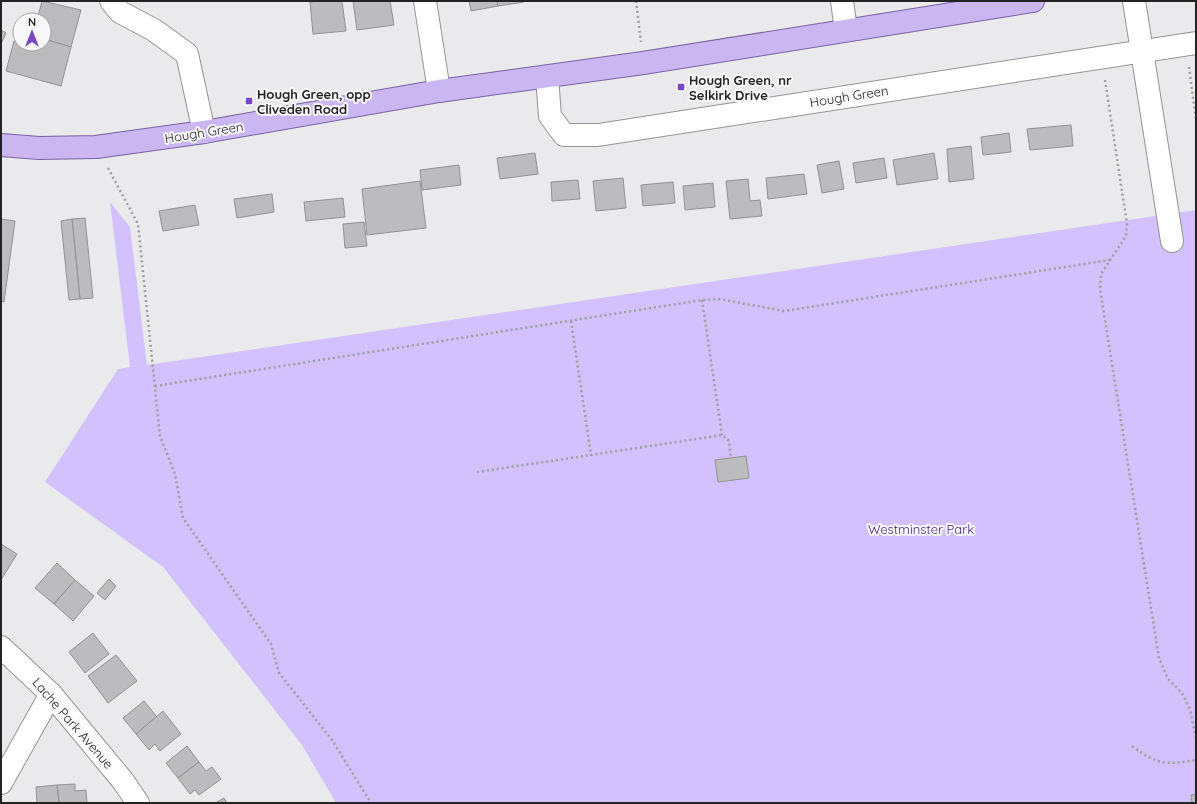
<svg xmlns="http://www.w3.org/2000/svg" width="1197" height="804" viewBox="0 0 1197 804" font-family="Quicksand,sans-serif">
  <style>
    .green { fill: #d2c1fc }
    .building { fill: #bcbbbe; stroke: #929294 }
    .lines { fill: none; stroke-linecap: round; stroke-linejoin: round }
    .minor-casing { stroke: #949396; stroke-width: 24 }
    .major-casing { stroke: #7863a3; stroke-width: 24 }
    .path { stroke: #9e9ea0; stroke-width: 2.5; stroke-dasharray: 2 3; stroke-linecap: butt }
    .minor { stroke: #fff; stroke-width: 22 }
    .major { stroke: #cab6f1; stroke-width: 22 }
    .poi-dot { fill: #7849c2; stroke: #f8f7fa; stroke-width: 1.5 }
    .labels { text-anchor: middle; stroke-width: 4; stroke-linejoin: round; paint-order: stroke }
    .poi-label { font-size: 13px; font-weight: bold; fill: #242324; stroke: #f8f7fa; text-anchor: start }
    .street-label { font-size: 13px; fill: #242324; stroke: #f8f7fa }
    .park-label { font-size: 13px; fill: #461e7c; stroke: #f8f7fa }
  </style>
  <rect width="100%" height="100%" fill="#eaeaed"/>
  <path class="green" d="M 110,202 L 130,227 L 147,365 L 1196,210 L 1196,803 L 336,803 L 302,745 L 163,567 L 45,482 L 118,369 L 130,367 Z"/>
  <g class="building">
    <path d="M 42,1 L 81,10 L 71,47 L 44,39 L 44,20 L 37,20 Z"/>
    <path d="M 319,1 L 342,1 L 346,31 L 313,34 L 310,2 Z"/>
    <path d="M 353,1 L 390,1 L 394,25 L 357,30 Z"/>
    <path d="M 469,1 L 497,1 L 498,6 L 471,11 Z"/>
    <path d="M 497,1 L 524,1 L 524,2 L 498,6 Z"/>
    <path d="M 1,30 L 6,33 L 1,44 Z"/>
    <path d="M 44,39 L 71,47 L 61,86 L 6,71 L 14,41 L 30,46 L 31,44 L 44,44 Z"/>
    <path d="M 1071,125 L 1073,146 L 1030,150 L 1027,129 Z"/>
    <path d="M 1009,133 L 1011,152 L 983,155 L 981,137 Z"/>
    <path d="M 971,146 L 974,179 L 949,182 L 947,149 Z"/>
    <path d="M 535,153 L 538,174 L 500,179 L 497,158 Z"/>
    <path d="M 934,153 L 938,179 L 897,185 L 893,160 Z"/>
    <path d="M 884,158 L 887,178 L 856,183 L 853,163 Z"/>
    <path d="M 839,161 L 844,189 L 822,193 L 817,165 Z"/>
    <path d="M 459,165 L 461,185 L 422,190 L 420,170 Z"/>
    <path d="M 804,174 L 807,194 L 768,199 L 766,178 Z"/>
    <path d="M 623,178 L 626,208 L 596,211 L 593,181 Z"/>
    <path d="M 748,179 L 750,201 L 760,200 L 762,216 L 730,219 L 726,181 Z"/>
    <path d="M 578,180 L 580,199 L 552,201 L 551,182 Z"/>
    <path d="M 420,181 L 426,228 L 367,235 L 362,189 Z"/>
    <path d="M 673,182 L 675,203 L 643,206 L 641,185 Z"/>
    <path d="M 713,183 L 715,207 L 685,210 L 683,186 Z"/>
    <path d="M 272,194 L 274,212 L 237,218 L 234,199 Z"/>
    <path d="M 343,198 L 345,217 L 306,221 L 304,202 Z"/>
    <path d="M 195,205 L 199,225 L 163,231 L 159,211 Z"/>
    <path d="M 85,218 L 93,298 L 80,299 L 72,219 Z"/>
    <path d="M 1,219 L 15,221 L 4,302 L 1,301 Z"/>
    <path d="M 72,219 L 80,299 L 69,300 L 61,221 Z"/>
    <path d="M 364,222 L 367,246 L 345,248 L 343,224 Z"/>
    <path d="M 746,456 L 749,478 L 718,482 L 715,460 Z"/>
    <path d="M 1,544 L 17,554 L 1,580 Z"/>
    <path d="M 57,563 L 75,580 L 54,604 L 35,588 Z"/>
    <path d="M 109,579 L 116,586 L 105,600 L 97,593 Z"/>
    <path d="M 75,580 L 94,596 L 73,621 L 54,604 Z"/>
    <path d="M 93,633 L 109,654 L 85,673 L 69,652 Z"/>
    <path d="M 116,655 L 137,681 L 108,703 L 88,676 Z"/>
    <path d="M 144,701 L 157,717 L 136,734 L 123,718 Z"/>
    <path d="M 163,711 L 181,734 L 160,751 L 155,744 L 149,750 L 136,734 Z"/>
    <path d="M 187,746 L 199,762 L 178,778 L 166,763 Z"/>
    <path d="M 199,762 L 206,771 L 212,767 L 221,779 L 199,795 L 195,790 L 190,794 L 178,778 Z"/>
    <path d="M 75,784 L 75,791 L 86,790 L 87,803 L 59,803 L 57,785 Z"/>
    <path d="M 57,785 L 59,803 L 37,803 L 36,787 Z"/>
    <path d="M 1196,794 L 1196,803 L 1192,803 L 1191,795 Z"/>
    <path d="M 224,798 L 227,803 L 215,803 Z"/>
  </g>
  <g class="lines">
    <defs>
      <g id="minor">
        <path d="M 111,1 L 120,12 L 154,30 L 187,54 L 204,132"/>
        <path d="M 425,1 L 439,91"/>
        <path d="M 842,1 L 846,30"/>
        <path d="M 1134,1 L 1172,241"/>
        <path d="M 547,77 L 550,116 L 564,135 L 598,135 L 1196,43"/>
        <path d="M 1,647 L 51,694 L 123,781 L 138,803"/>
        <path d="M 1,783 L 51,694"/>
      </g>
      <path id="major" d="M 1,145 L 39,148 L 96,147 L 204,132 L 439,91 L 643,63 L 1033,1"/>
    </defs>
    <use href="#minor" class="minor-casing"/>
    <use href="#major" class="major-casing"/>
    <g class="path">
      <path d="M 636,1 L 641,42"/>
      <path d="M 1189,67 L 1196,120"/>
      <path d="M 1105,80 L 1127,224 L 1126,236 L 1101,274 L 1100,289 L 1159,658 L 1168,679 L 1182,693 L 1190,709 L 1196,738"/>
      <path d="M 108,168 L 138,224 L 160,436 L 175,474 L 183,518 L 271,644 L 279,673 L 332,740 L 371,803"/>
      <path d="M 702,300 L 722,435"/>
      <path d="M 571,321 L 591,455 L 722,435 L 729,441 L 731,458"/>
      <path d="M 155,386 L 702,300 L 719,299 L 784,311 L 1110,260"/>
      <path d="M 477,472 L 591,455"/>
      <path d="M 1132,746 C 1158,765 1165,765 1196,760"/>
    </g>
    <use href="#minor" class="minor"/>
    <use href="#major" class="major"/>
  </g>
  <g class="poi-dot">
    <rect x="677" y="83" width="8" height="8" rx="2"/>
    <rect x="245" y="97" width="8" height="8" rx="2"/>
  </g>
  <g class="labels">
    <g class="poi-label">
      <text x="689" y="85">Hough Green, nr<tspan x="689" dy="15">Selkirk Drive</tspan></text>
      <text x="257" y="99">Hough Green, opp<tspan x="257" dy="15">Cliveden Road</tspan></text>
    </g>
    <g class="street-label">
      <text transform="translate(849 96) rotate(-9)" y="5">Hough Green</text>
      <text transform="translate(204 132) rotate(-9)" y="5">Hough Green</text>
      <text transform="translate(73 723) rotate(49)" y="5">Lache Park Avenue</text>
    </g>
    <g class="park-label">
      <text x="921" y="534">Westminster Park</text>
    </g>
  </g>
  <rect width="1197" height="804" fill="none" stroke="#242324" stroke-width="4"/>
  <g transform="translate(32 32)"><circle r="19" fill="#f8f7fa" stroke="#a3a2a4"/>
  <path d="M0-3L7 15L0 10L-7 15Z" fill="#7849c2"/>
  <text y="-6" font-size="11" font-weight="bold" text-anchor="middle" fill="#242324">N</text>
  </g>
</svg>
